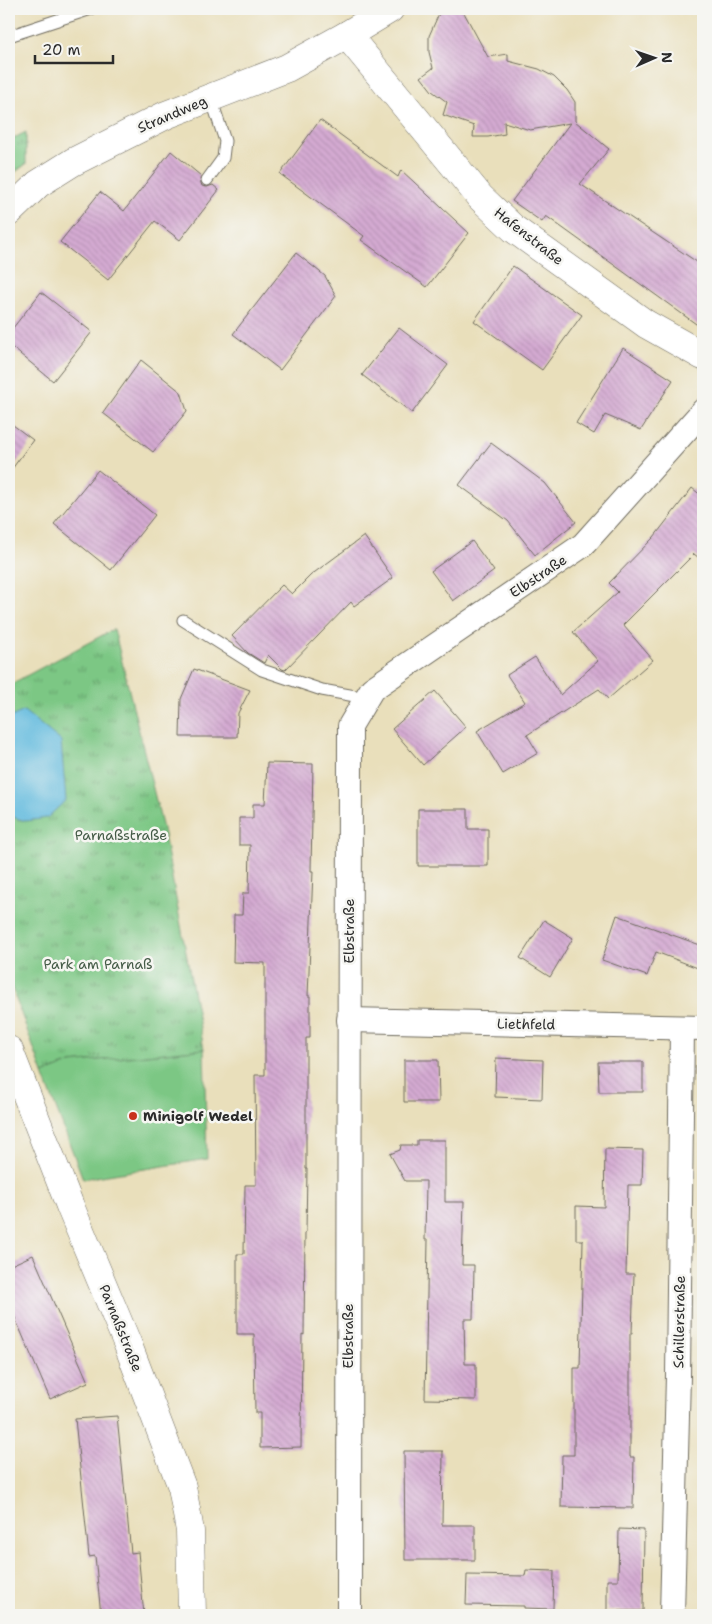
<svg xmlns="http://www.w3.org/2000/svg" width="712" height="1624" viewBox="0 0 712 1624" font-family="'Shantell Sans',sans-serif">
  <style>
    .grass { fill: url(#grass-tufts); stroke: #547958 }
    .pitch { fill: #7cc784; stroke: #547958 }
    .water { fill: #60bade; stroke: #467284 }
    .building { fill: url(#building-back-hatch) }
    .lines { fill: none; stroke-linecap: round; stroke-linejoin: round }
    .service-casing { stroke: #6e6a5d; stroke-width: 13 }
    .minor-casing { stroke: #6e6a5d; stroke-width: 26 }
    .tertiary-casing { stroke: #6e6a5d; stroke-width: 29 }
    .service { stroke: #fff; stroke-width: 11 }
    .minor { stroke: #fff; stroke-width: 24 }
    .tertiary { stroke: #fff; stroke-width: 28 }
    .poi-dot { fill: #c8321e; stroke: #f6f6f2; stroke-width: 2 }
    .labels { text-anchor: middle; stroke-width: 5; stroke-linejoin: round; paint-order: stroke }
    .street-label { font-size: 14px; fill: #2b2b2b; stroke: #f6f6f2 }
    .park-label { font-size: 14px; fill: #435a46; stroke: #f6f6f2 }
    .poi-label { font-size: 14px; font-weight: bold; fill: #2b2b2b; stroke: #f6f6f2; text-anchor: start }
  </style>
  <defs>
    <pattern id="grass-tufts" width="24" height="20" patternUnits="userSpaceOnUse" patternTransform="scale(1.25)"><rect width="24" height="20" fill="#7cc784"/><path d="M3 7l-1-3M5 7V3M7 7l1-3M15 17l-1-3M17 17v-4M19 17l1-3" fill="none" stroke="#66a26c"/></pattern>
    <pattern id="building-back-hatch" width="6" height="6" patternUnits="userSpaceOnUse" patternTransform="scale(1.25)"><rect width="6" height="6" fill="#d4aad2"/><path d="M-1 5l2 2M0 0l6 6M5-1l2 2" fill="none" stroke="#b692b4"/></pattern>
  </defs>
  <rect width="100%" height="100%" fill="#f6f6f2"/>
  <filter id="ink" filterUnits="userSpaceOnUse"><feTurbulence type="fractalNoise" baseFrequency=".02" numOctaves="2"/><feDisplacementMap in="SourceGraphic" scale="10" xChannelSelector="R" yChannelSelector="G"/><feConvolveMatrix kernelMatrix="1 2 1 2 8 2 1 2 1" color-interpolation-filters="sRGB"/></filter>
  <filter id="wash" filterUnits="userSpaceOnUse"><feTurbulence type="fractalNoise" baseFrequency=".0096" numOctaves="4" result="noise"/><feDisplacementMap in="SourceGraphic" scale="20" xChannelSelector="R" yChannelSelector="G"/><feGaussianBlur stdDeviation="1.12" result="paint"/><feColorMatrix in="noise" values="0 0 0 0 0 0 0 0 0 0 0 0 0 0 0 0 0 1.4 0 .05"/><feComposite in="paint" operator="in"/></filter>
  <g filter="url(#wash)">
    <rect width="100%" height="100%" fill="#e9dfbb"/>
    <g class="grass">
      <path d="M 26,132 L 26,164 L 9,177 L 9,133 L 12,139 Z"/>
      <path d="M 114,629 L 163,829 L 204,1049 L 71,1063 L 43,1074 L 9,980 L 9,685 Z"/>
    </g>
    <path class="pitch" d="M 204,1049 L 207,1159 L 83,1179 L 43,1074 L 71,1063 Z"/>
    <path class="water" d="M 24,711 L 61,741 L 66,800 L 47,818 L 26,821 L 9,816 L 9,718 Z"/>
    <g id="blocks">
      <g class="building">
        <path d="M 441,9 L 462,9 L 488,57 L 508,54 L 508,61 L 539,69 L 554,77 L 567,90 L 575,102 L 575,121 L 609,149 L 580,184 L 703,266 L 703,329 L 546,216 L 542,222 L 512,201 L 570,123 L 530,130 L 504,122 L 505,134 L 488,137 L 473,137 L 474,126 L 443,115 L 447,102 L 432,91 L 421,77 L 433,68 L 429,52 L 429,36 Z"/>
        <path d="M 320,120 L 398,177 L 401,170 L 469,233 L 427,287 L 361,240 L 364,236 L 280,174 Z"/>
        <path d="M 171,151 L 201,176 L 200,180 L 202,186 L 207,187 L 213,185 L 219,190 L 180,240 L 155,221 L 108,280 L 60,242 L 100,192 L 124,211 Z"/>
        <path d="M 296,253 L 325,276 L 336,296 L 280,370 L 233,334 Z"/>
        <path d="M 513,266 L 582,315 L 542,370 L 474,321 Z"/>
        <path d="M 41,292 L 92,332 L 53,381 L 9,345 L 9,333 Z"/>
        <path d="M 399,328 L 448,365 L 412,413 L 362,375 Z"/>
        <path d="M 623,348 L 673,380 L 641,430 L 605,415 L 594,434 L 576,423 Z"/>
        <path d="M 141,360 L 181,392 L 187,411 L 153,452 L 103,413 Z"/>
        <path d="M 9,422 L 33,440 L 9,473 Z"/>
        <path d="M 491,443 L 545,483 L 576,522 L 535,555 L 508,521 L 459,485 Z"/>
        <path d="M 98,470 L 155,515 L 111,570 L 54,524 Z"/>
        <path d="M 692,488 L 703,497 L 703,561 L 694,554 L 623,625 L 653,660 L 608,699 L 599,689 L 527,735 L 538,753 L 503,774 L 477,731 L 525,702 L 507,675 L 535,657 L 560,695 L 598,661 L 573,632 L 618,592 L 609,583 L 654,537 Z"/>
        <path d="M 364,536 L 393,578 L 354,606 L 351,602 L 285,670 L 282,669 L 268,655 L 264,663 L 248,653 L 232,636 L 282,585 L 292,594 L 311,575 Z"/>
        <path d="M 472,541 L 494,571 L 453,601 L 431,571 Z"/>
        <path d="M 194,669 L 250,690 L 238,713 L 237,737 L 180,737 L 181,699 Z"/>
        <path d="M 435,691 L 466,727 L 423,765 L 392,729 Z"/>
        <path d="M 267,763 L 313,764 L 311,871 L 313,871 L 308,996 L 310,996 L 310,1038 L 306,1038 L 306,1169 L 307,1169 L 306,1232 L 305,1232 L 304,1335 L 302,1334 L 301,1447 L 260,1448 L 260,1413 L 255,1413 L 254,1334 L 237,1334 L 237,1254 L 244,1254 L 245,1185 L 256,1185 L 255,1075 L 265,1075 L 265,963 L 233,962 L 234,915 L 242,915 L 243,893 L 249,893 L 250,845 L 239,845 L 239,818 L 253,818 L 253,804 L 265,804 Z"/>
        <path d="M 418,809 L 468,809 L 468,829 L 488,829 L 488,866 L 418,866 Z"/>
        <path d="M 617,915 L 703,946 L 703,970 L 656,952 L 647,976 L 602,960 Z"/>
        <path d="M 544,920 L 573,938 L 550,977 L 520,958 Z"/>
        <path d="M 496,1058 L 543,1060 L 542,1099 L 495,1097 Z"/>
        <path d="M 404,1060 L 438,1060 L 439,1102 L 404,1102 Z"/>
        <path d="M 598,1062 L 643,1062 L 643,1092 L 599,1092 Z"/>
        <path d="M 417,1140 L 445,1140 L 445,1202 L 464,1202 L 462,1265 L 474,1265 L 473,1319 L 464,1319 L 465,1364 L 476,1364 L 476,1400 L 425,1399 L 428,1240 L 425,1240 L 426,1181 L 405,1181 L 390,1154 L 400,1150 L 401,1145 L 417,1145 Z"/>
        <path d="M 605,1149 L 643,1150 L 642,1185 L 628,1185 L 626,1274 L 634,1274 L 632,1333 L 630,1333 L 630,1457 L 634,1457 L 633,1508 L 561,1507 L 562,1455 L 574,1455 L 574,1368 L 580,1368 L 583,1240 L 576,1240 L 576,1206 L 604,1207 Z"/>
        <path d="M 33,1255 L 88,1382 L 50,1399 L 9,1304 L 9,1266 Z"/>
        <path d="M 117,1416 L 131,1553 L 138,1552 L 144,1615 L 101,1615 L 95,1556 L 89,1557 L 75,1419 Z"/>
        <path d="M 404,1451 L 443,1451 L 442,1525 L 475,1525 L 475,1560 L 405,1560 Z"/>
        <path d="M 619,1529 L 644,1530 L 643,1611 L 607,1611 L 607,1580 L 618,1580 Z"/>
        <path d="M 526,1570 L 554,1571 L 553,1609 L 524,1608 L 524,1606 L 466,1605 L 467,1575 L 525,1576 Z"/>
      </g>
    </g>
  </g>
  <g filter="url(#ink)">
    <use href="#blocks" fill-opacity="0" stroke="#6e6a5d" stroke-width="1"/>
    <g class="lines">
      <defs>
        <g id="service">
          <path d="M 9,36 L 91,9"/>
          <path d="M 207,180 L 223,158 L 225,141 L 211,98"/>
          <path d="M 183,620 L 262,670 L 322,690 L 366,698"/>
        </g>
        <g id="minor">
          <path d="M 349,1020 L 703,1028"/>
          <path d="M 349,1615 L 350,726 L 372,689 L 583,545 L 703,411"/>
          <path d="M 672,1615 L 678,1376 L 682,1028"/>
        </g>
        <g id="tertiary">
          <path d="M 347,35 L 480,197 L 514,229 L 646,324 L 703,356"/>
          <path d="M 9,212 L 38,184 L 73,162 L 166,115 L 287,68 L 347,35 L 390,9"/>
          <path d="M 9,1050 L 70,1206 L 128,1345 L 182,1487 L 190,1531 L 192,1615"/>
        </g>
      </defs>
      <use href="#service" class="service-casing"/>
      <use href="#minor" class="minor-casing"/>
      <use href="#tertiary" class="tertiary-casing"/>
      <use href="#service" class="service"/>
      <use href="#minor" class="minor"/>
      <use href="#tertiary" class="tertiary"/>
    </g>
  </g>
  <circle class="poi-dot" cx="133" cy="1116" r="5"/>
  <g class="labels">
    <g class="street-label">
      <text transform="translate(172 114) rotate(-23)" y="5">Strandweg</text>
      <text transform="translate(529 236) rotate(38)" y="5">Hafenstraße</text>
      <text transform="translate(538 576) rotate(-34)" y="5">Elbstraße</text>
      <text transform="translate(349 931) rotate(-90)" y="5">Elbstraße</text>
      <text transform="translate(526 1024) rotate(1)" y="5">Liethfeld</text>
      <text transform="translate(679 1322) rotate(-89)" y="5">Schillerstraße</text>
      <text transform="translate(121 1328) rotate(68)" y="5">Parnaßstraße</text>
      <text transform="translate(348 1336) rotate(-90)" y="5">Elbstraße</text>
    </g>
    <g class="park-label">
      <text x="121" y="840">Parnaßstraße</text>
      <text x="98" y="969">Park am Parnaß</text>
    </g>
    <g class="poi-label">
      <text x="143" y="1121">Minigolf Wedel</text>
    </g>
  </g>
  <rect width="712" height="1624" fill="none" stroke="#f6f6f2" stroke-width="30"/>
  <g transform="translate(654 58) rotate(88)" stroke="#f6f6f2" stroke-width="4" paint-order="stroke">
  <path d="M0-4L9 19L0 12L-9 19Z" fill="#2b2b2b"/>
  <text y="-8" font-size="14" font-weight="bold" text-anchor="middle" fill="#2b2b2b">N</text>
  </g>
  <path d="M35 55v8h78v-8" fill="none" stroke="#2b2b2b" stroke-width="2.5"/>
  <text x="42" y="55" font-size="15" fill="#2b2b2b" stroke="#f6f6f2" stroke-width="4" paint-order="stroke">20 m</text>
</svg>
